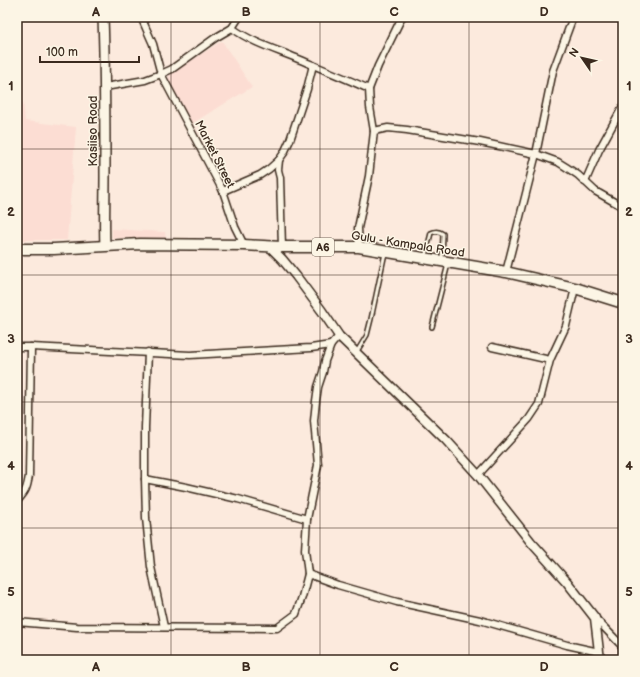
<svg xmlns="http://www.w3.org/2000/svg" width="640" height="677" viewBox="0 0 640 677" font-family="'Balsamiq Sans',sans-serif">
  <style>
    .built { fill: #fcddd3 }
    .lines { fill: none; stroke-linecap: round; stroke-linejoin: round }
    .service-casing { stroke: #3b2a1e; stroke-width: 6 }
    .minor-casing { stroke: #3b2a1e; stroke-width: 9 }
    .tertiary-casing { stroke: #3b2a1e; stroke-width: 11 }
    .secondary-casing { stroke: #3b2a1e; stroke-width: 12 }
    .primary-casing { stroke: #3b2a1e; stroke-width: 13 }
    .service { stroke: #fcf5e5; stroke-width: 3 }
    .minor { stroke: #fcf5e5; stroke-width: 6 }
    .tertiary { stroke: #fcf5e5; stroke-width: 8 }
    .secondary { stroke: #fcf5e5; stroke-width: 9 }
    .primary { stroke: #fcf5e5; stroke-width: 10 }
    .grid { fill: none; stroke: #3b2a1e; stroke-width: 1; stroke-opacity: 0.55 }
    .labels { text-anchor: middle; stroke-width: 3; stroke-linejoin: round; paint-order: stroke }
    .shield { fill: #fcf5e5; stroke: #75675a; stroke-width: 1 }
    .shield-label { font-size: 11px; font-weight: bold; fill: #3b2a1e }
    .street-label { font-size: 12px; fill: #3b2a1e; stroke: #fcf5e5 }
    .neatline { fill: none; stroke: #3b2a1e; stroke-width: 1.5 }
    .grid-label { font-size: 13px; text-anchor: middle; font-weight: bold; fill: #3b2a1e }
  </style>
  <rect width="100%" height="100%" fill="#fceadd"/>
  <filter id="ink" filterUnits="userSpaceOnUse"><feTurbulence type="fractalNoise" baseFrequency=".025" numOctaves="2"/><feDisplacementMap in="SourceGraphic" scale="8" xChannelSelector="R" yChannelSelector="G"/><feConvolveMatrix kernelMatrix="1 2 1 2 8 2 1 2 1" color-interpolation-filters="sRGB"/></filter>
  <g filter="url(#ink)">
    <g class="built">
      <path d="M 222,41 L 252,87 L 191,124 L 168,82 L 169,77 L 171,73 Z"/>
      <path d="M 17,100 L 23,102 L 25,121 L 76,127 L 67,240 L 17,240 Z"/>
      <path d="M 112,229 L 165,232 L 166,240 L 112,238 Z"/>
    </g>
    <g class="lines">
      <defs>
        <g id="service">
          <path d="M 425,257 L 431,233 C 435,231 439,231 443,234 L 442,259"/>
          <path d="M 432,327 L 448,264"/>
          <path d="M 356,353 L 367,335 L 371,319 L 385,253"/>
        </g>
        <g id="minor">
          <path d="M 141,17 L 153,44 L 161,74 L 223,191 L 235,227 L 244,245"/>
          <path d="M 232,28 C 251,42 274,49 296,58 C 320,68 345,78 369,89"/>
          <path d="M 105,87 L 145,80 L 161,74 L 172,69 L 215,38 L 232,28 L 239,17"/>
          <path d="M 374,131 L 388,128 L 407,130 L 480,142 L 536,154 L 558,162 L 566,167 L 578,175 L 595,191 L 623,207"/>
          <path d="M 279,160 L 278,170 L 280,178 L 282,247"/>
          <path d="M 585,182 L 599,150 L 623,106"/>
          <path d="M 223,191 L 260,175 L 269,169 L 279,160 L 284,153 L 290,140 L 307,89 L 313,65"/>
          <path d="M 359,247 L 358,228 L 369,176 L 374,131 L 370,107 L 369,89 L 378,66 L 402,17"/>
          <path d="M 506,272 L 536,154 L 553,71 L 573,17"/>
          <path d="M 17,347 L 31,347 L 190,355 L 311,348 L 331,345"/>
          <path d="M 492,347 L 550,360"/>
          <path d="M 148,352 L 145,427 L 145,479 L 146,518 L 151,567 L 164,627"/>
          <path d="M 478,475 L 529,419 L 539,404 L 550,360 L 566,326 L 575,288"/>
          <path d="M 145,479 L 186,487 L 238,499 L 307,519"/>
          <path d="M 17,500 L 18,500 C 26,491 27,488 29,476 L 31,347"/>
          <path d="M 308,574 L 338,585 L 397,602 L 480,620 L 567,645 L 599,652"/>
          <path d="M 595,618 L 623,647"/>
          <path d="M 17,622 L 77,627 L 277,628 L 296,614 L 302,597 L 308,574 L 305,550 L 307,519 L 318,465 L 314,421 L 316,401 L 318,387 L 323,372 L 325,361 L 331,345 L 339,336"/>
        </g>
        <path id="tertiary" d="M 270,247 L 282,259 L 296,276 L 322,311 L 339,336 L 446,440 L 478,475 L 531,542 L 567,582 L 595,618 L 600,660"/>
        <path id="secondary" d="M 103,17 C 105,70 105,123 105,176 C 105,199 104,222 105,246"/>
        <path id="primary" d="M 17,249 L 54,249 L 140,244 L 244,245 L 282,247 L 359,247 L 506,272 L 575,288 L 623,303"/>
      </defs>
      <use href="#service" class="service-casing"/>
      <use href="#minor" class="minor-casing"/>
      <use href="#tertiary" class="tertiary-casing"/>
      <use href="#secondary" class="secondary-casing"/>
      <use href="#primary" class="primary-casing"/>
      <use href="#service" class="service"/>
      <use href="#minor" class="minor"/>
      <use href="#tertiary" class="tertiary"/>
      <use href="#secondary" class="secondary"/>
      <use href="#primary" class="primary"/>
    </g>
  </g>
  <path class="grid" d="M 171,17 L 171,660M 320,17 L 320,660M 469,17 L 469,660M 17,149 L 623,149M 17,275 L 623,275M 17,402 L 623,402M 17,528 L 623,528"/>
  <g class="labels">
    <rect class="shield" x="312" y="238" width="22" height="18" rx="3"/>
    <g class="shield-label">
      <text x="323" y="251">A6</text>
    </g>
    <g class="street-label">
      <text transform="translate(93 131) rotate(-90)" y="4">Kasiiso Road</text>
      <text transform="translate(215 154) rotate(63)" y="4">Market Street</text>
      <text transform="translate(408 244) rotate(9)" y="4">Gulu - Kampala Road</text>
    </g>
  </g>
  <rect width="640" height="677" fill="none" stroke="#fcf5e5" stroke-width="44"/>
  <g transform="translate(582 58) rotate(304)" stroke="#fcf5e5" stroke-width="3" paint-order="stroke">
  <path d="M0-3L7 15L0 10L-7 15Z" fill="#3b2a1e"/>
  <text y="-6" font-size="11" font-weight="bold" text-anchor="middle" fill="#3b2a1e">N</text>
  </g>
  <path d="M40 56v6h99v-6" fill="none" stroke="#3b2a1e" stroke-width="2"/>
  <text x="46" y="56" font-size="12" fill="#3b2a1e" stroke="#fcf5e5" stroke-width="3" paint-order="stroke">100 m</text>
  <rect x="22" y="22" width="596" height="633" class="neatline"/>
  <g class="grid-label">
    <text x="96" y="16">A</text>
    <text x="246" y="16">B</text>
    <text x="394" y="16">C</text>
    <text x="544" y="16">D</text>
    <text x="11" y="90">1</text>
    <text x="629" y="90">1</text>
    <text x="11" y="216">2</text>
    <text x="629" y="216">2</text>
    <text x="11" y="343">3</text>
    <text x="629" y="343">3</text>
    <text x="11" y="470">4</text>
    <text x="629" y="470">4</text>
    <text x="11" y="596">5</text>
    <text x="629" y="596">5</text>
    <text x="96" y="671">A</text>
    <text x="246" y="671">B</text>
    <text x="394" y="671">C</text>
    <text x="544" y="671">D</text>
  </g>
</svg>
